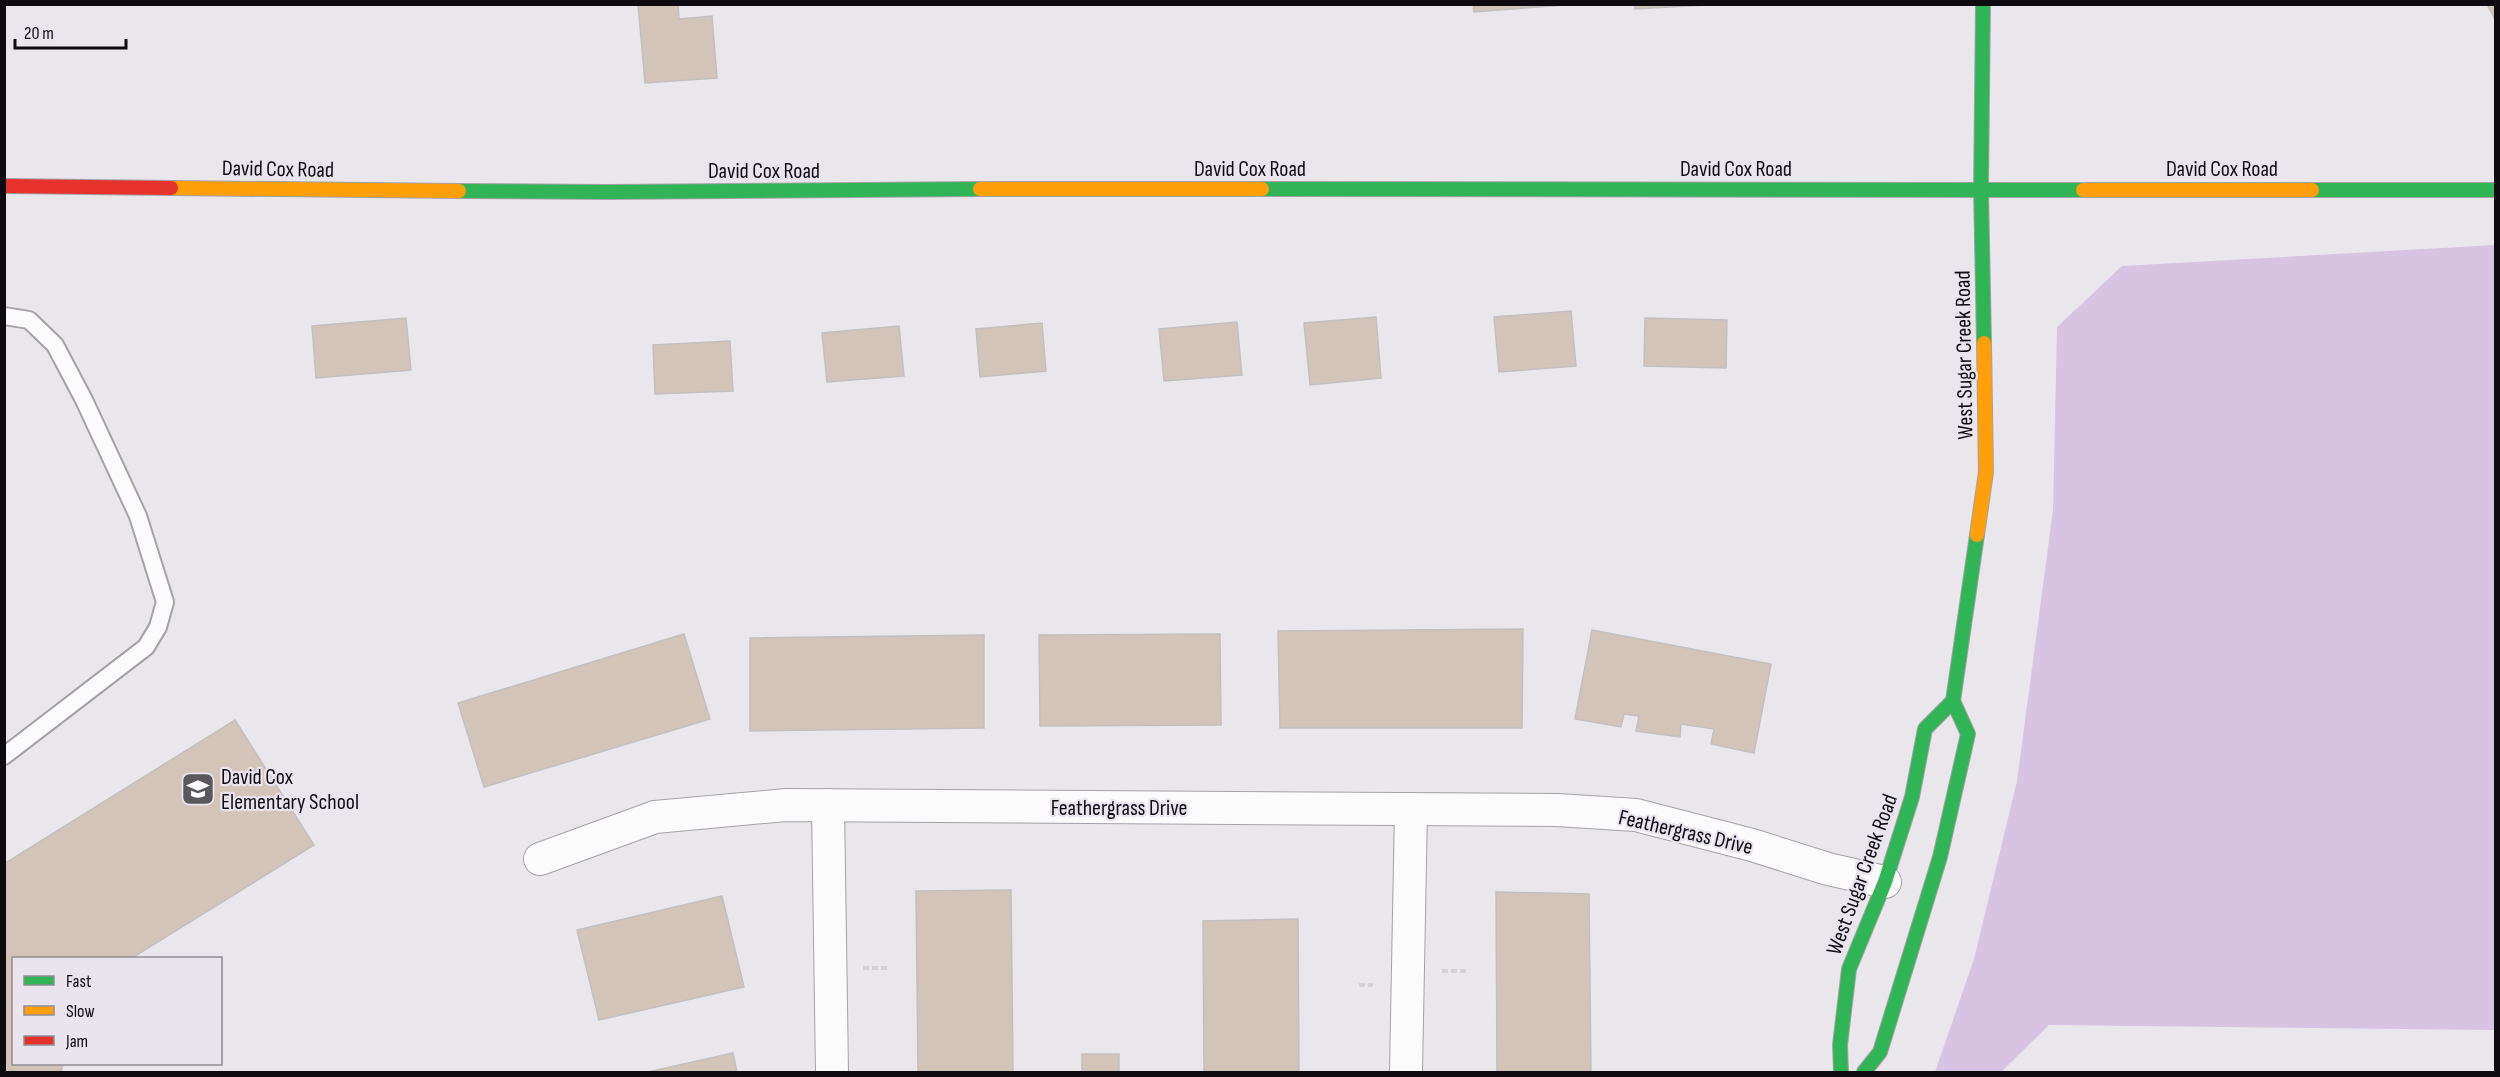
<svg xmlns="http://www.w3.org/2000/svg" width="2500" height="1077" viewBox="0 0 2500 1077" font-family="'Sofia Sans Condensed',sans-serif">
  <style>
    .green { fill: #d7c4e3 }
    .building { fill: #d3c4ba; stroke: #c2bfc0; stroke-width: 1.5 }
    .lines { fill: none; stroke-linecap: round; stroke-linejoin: round }
    .lane-casing { stroke: #a4a2a6; stroke-width: 20 }
    .street-casing { stroke: #a4a2a6; stroke-width: 34 }
    .fast-casing { stroke: #a4a2a6; stroke-width: 16 }
    .slow-casing { stroke: #a4a2a6; stroke-width: 16 }
    .jam-casing { stroke: #a4a2a6; stroke-width: 16 }
    .path { stroke: #d3d2d3; stroke-width: 4; stroke-dasharray: 6 3; stroke-linecap: butt }
    .lane { stroke: #fcfbfc; stroke-width: 16 }
    .street { stroke: #fcfbfc; stroke-width: 32 }
    .fast { stroke: #30b455; stroke-width: 14 }
    .slow { stroke: #ff9f0a; stroke-width: 14 }
    .jam { stroke: #e5322d; stroke-width: 14 }
    .labels { text-anchor: middle; stroke-width: 4.5; stroke-linejoin: round; paint-order: stroke }
    .street-label { font-size: 22px; fill: #0d0b0f; stroke: #eae4ef }
    .poi-label { font-size: 22px; fill: #0d0b0f; stroke: #eae4ef; text-anchor: start }
  </style>
  <rect width="100%" height="100%" fill="#eae7ec"/>
  <path class="green" d="M 2495,245 L 2495,1030 L 2049,1025 L 2001,1072 L 1935,1072 L 1974,959 L 2017,781 L 2053,510 L 2057,327 L 2122,266 Z"/>
  <g class="building">
    <path d="M 638,4 L 678,4 L 679,19 L 712,16 L 717,78 L 645,83 Z"/>
    <path d="M 1473,4 L 1564,4 L 1564,5 L 1474,12 Z"/>
    <path d="M 1635,4 L 1724,4 L 1635,9 Z"/>
    <path d="M 2487,4 L 2496,4 L 2496,22 Z"/>
    <path d="M 1571,311 L 1576,366 L 1499,372 L 1494,317 Z"/>
    <path d="M 1376,317 L 1381,378 L 1310,385 L 1304,323 Z"/>
    <path d="M 406,318 L 411,370 L 316,378 L 312,326 Z"/>
    <path d="M 1645,318 L 1727,320 L 1726,368 L 1644,366 Z"/>
    <path d="M 1237,322 L 1242,375 L 1164,381 L 1159,329 Z"/>
    <path d="M 1042,323 L 1046,371 L 980,377 L 976,329 Z"/>
    <path d="M 899,326 L 904,376 L 827,382 L 822,333 Z"/>
    <path d="M 730,341 L 733,391 L 655,394 L 653,345 Z"/>
    <path d="M 1523,629 L 1522,728 L 1280,728 L 1278,631 Z"/>
    <path d="M 1592,630 L 1771,664 L 1754,753 L 1711,744 L 1714,729 L 1681,724 L 1680,737 L 1636,731 L 1639,716 L 1624,714 L 1621,727 L 1575,719 Z"/>
    <path d="M 684,634 L 710,719 L 484,787 L 458,703 Z"/>
    <path d="M 1220,634 L 1221,725 L 1040,726 L 1039,635 Z"/>
    <path d="M 984,635 L 984,728 L 750,731 L 750,638 Z"/>
    <path d="M 235,720 L 314,845 L 132,958 L 14,958 L 14,1064 L 63,1064 L 61,1072 L 4,1072 L 4,864 Z"/>
    <path d="M 1011,890 L 1013,1072 L 918,1072 L 916,891 Z"/>
    <path d="M 1496,892 L 1589,894 L 1591,1072 L 1497,1072 Z"/>
    <path d="M 722,896 L 744,987 L 599,1020 L 577,930 Z"/>
    <path d="M 1298,919 L 1299,1072 L 1204,1072 L 1203,921 Z"/>
    <path d="M 733,1053 L 737,1072 L 648,1072 Z"/>
    <rect x="1082" y="1054" width="37" height="18"/>
  </g>
  <g class="lines">
    <defs>
      <path id="lane" d="M 4,316 L 29,320 L 55,345 L 84,400 L 138,516 L 165,602 L 158,627 L 146,647 L 4,756"/>
      <g id="street">
        <path d="M 828,805 L 832,1072"/>
        <path d="M 540,859 L 655,817 L 786,805 L 1557,810 L 1636,815 L 1752,845 L 1828,869 L 1885,882"/>
        <path d="M 1406,1072 L 1411,809"/>
      </g>
      <g id="fast">
        <path d="M 1983,4 L 1981,189 L 1984,343"/>
        <path d="M 1262,189 L 2083,190"/>
        <path d="M 2312,190 L 2496,190"/>
        <path d="M 459,191 L 608,192 L 980,189"/>
        <path d="M 1841,1072 L 1840,1045 L 1849,969 L 1885,882 L 1912,797 L 1925,729 L 1953,701"/>
        <path d="M 1864,1072 L 1880,1052 L 1940,857 L 1968,734 L 1953,701 L 1977,535"/>
      </g>
      <g id="slow">
        <path d="M 171,188 L 459,191"/>
        <path d="M 980,189 L 1262,189"/>
        <path d="M 2083,190 L 2312,190"/>
        <path d="M 1977,535 L 1986,472 L 1984,343"/>
      </g>
      <path id="jam" d="M 4,186 L 171,188"/>
    </defs>
    <use href="#lane" class="lane-casing"/>
    <use href="#street" class="street-casing"/>
    <use href="#fast" class="fast-casing"/>
    <use href="#slow" class="slow-casing"/>
    <use href="#jam" class="jam-casing"/>
    <g class="path">
      <path d="M 863,968 L 890,968"/>
      <path d="M 1442,971 L 1469,971"/>
      <path d="M 1359,985 L 1373,985"/>
    </g>
    <use href="#lane" class="lane"/>
    <use href="#street" class="street"/>
    <use href="#fast" class="fast"/>
    <use href="#slow" class="slow"/>
    <use href="#jam" class="jam"/>
  </g>
  <defs>
    <symbol id="school-square" viewBox="-11 -11 22 22"><rect x="-9" y="-9" width="18" height="18" rx="4" fill="#5a585c" stroke="#eae4ef"/><path d="M0-5L7-2L0 1L-7-2ZM-4 1L0 2.5L4 1V4Q0 6-4 4Z" fill="#fff"/></symbol>
  </defs>
  <g fill-rule="evenodd">
    <use href="#school-square" x="179" y="770" width="38" height="38"/>
  </g>
  <g class="labels">
    <g class="street-label">
      <text transform="translate(278 168) rotate(1)" y="8">David Cox Road</text>
      <text x="1250" y="176">David Cox Road</text>
      <text x="1736" y="176">David Cox Road</text>
      <text x="2222" y="176">David Cox Road</text>
      <text x="764" y="178">David Cox Road</text>
      <text transform="translate(1963 355) rotate(-91)" y="8">West Sugar Creek Road</text>
      <text x="1119" y="815">Feathergrass Drive</text>
      <text transform="translate(1686 831) rotate(13)" y="8">Feathergrass Drive</text>
      <text transform="translate(1861 874) rotate(-70)" y="8">West Sugar Creek Road</text>
    </g>
    <g class="poi-label">
      <text x="221" y="784">David Cox<tspan x="221" dy="25">Elementary School</tspan></text>
    </g>
  </g>
  <rect width="2500" height="1077" fill="none" stroke="#0d0b0f" stroke-width="12"/>
  <rect x="12" y="957" width="210" height="108" fill="#eae4ef" stroke="#928d95" stroke-width="1.5"/>
  <rect x="24" y="976" width="30" height="9" fill="#30b455" stroke="#928d95" stroke-width="1.5"/>
  <text x="66" y="987" font-size="18" fill="#0d0b0f">Fast</text>
  <rect x="24" y="1006" width="30" height="9" fill="#ff9f0a" stroke="#928d95" stroke-width="1.5"/>
  <text x="66" y="1017" font-size="18" fill="#0d0b0f">Slow</text>
  <rect x="24" y="1036" width="30" height="9" fill="#e5322d" stroke="#928d95" stroke-width="1.5"/>
  <text x="66" y="1047" font-size="18" fill="#0d0b0f">Jam</text>
  <path d="M15 39v9h111v-9" fill="none" stroke="#0d0b0f" stroke-width="3"/>
  <text x="24" y="39" font-size="18" fill="#0d0b0f" stroke="#eae4ef" stroke-width="4.5" paint-order="stroke">20 m</text>
</svg>
